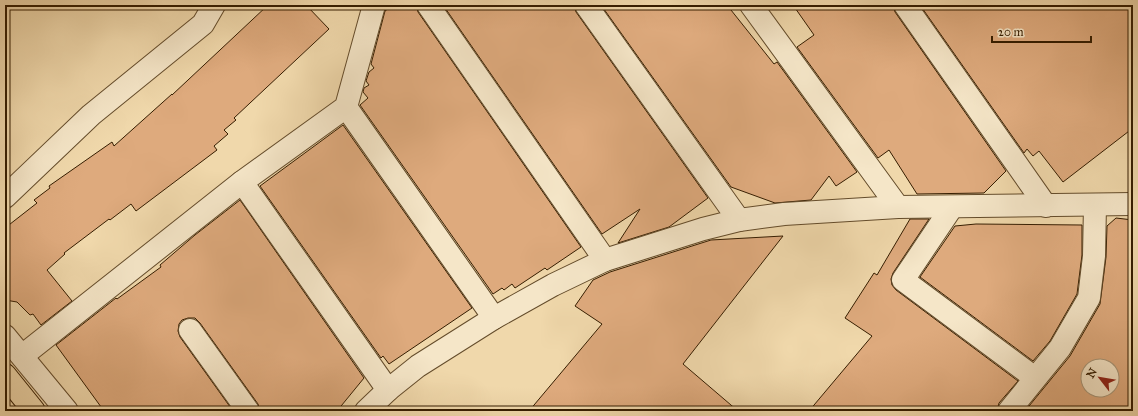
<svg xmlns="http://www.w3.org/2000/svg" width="1138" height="416" viewBox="0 0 1138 416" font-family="'IM FELL Great Primer',serif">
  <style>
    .building { fill: #deaa7d; stroke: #351d00; fill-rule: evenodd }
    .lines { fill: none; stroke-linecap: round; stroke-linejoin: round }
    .minor-casing { stroke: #644c2b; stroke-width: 24 }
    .tertiary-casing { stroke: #644c2b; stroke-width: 24 }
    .primary-casing { stroke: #351d00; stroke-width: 24 }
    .minor { stroke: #f5e6c8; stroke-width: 22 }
    .tertiary { stroke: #f5e6c8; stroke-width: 22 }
    .primary { stroke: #f0d8ab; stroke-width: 22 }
  </style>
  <rect width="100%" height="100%" fill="#f0d8ab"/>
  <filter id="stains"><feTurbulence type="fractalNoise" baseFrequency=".005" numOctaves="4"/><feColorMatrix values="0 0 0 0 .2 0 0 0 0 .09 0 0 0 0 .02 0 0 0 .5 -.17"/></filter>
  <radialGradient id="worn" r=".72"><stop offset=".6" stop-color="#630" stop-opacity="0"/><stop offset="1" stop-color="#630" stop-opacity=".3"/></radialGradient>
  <g class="building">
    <path d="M 268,5 L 306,5 L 329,29 L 234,118 L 236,120 L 224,130 L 228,134 L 214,146 L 217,150 L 136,211 L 131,204 L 110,220 L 109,219 L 64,253 L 65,254 L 47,270 L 72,301 L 41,325 L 33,314 L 30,315 L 17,302 L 5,300 L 5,228 L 37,203 L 34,200 L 50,188 L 49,186 L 112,142 L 114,146 L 172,94 L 172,95 Z"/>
    <path d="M 393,5 L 416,5 L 418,12 L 581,247 L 547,270 L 545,268 L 515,288 L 512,284 L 504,290 L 502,288 L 493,294 L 360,105 L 368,98 L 363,92 L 364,88 L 369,85 L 366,81 L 369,72 L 374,68 L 371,64 L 385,11 Z"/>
    <path d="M 443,5 L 574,5 L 576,12 L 708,198 L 669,227 L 618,243 L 640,209 L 602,234 Z"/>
    <path d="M 601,5 L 727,5 L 774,64 L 777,62 L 857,172 L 836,186 L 829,176 L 811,200 L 775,203 L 731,187 Z"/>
    <path d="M 793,5 L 893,5 L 895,12 L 1006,171 L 984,193 L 917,194 L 889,150 L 878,158 L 797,47 L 814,35 Z"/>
    <path d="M 920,5 L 1133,5 L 1133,128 L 1063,182 L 1039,151 L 1033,156 L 1027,149 L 1024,153 Z"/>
    <path d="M 343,125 L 472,308 L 389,364 L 383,356 L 381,358 L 260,186 Z"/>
    <path d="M 240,200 L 364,378 L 337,411 L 260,411 L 258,404 L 200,323 L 195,318 L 188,318 L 182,320 L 179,324 L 178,331 L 180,337 L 233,411 L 104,411 L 56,345 L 116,298 L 117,299 L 161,267 L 160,265 L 195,235 Z"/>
    <path d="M 1116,218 L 1133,220 L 1133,411 L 1025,411 L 1070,356 L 1100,304 L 1106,257 L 1107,226 ZM 1088,366 L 1112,366 L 1112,390 L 1088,390 Z"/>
    <path d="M 910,219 L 929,219 L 893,273 L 891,279 L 892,285 L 896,290 L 1018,381 L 999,403 L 997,411 L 809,411 L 872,336 L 845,318 L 874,273 L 877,275 Z"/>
    <path d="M 976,224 L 1082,225 L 1082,255 L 1077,294 L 1050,341 L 1033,361 L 920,277 L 955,226 Z"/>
    <path d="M 783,236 L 683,364 L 738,411 L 529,411 L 602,324 L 575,306 L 593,280 L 610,272 L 711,240 Z"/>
  </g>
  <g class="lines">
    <defs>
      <g id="minor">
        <path d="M 428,5 L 605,260"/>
        <path d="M 586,5 L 739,220"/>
        <path d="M 751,5 L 898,207"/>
        <path d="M 905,5 L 1046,206"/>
        <path d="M 346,107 L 494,318"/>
        <path d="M 242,182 L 388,390"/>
        <path d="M 952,207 L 903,280 L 1035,378"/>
        <path d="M 190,330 L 248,411"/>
        <path d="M 22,356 L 242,182 L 346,107 L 374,5"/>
        <path d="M 366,411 L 388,390 L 418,366 L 494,318 L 553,285 L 605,260 L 703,229 L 739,220 L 784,214 L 898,207 L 1133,204"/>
        <path d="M 1009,411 L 1060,348 L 1089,298 L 1094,256 L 1095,205"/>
      </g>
      <g id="tertiary">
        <path d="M 5,197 L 91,115 L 203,24 L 214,5"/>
        <path d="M 5,336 L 67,411"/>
      </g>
      <path id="primary" d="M 5,375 L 34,411"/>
    </defs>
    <use href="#minor" class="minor-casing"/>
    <use href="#tertiary" class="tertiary-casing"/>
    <use href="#primary" class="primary-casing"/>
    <use href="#minor" class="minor"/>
    <use href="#tertiary" class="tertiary"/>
    <use href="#primary" class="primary"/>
  </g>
  <rect width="1138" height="416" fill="none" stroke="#f0d8ab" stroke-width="20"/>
  <rect x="6" y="6" width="1126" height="404" fill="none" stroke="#351d00" stroke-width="2"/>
  <rect x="10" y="10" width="1118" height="396" fill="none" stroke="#351d00"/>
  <g transform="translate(1100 378) rotate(301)"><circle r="19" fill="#f5e6c8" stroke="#a89678"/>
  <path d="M0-3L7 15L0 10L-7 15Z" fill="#8f2418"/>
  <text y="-6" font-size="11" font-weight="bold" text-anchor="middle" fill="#351d00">N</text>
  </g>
  <path d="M992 36v6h99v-6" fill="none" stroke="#351d00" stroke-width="2"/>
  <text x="998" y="36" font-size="12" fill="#351d00" stroke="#f5e6c8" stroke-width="3" paint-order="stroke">20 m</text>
  <rect width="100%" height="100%" filter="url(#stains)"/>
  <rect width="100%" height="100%" fill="url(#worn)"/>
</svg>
